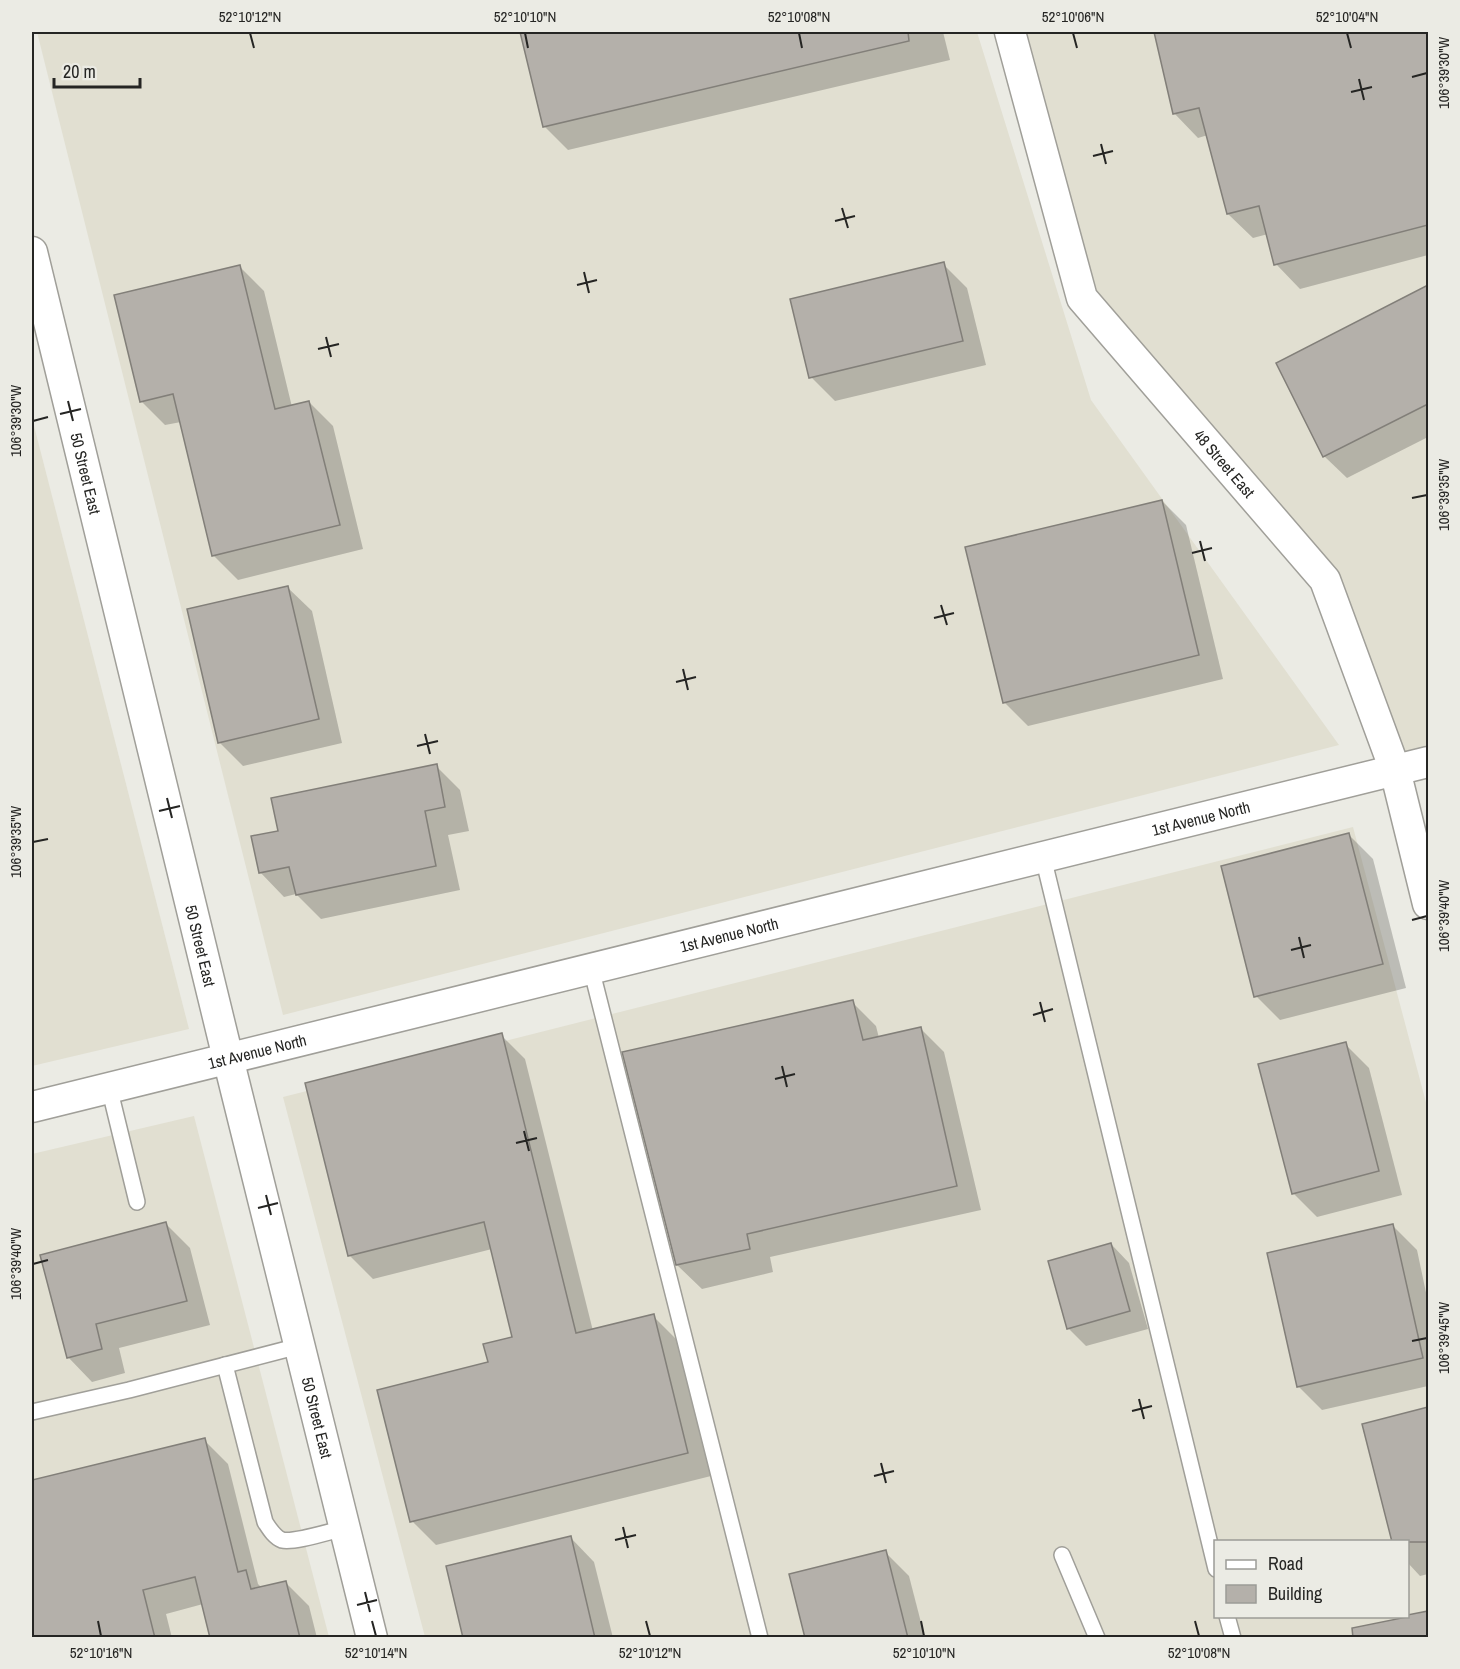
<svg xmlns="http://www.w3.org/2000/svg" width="1460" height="1669" viewBox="0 0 1460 1669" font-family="'Archivo Narrow',sans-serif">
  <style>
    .built { fill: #e1dfd1; fill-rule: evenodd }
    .shadow { fill: #0003 }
    .building { fill: #b4b0aa; stroke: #827f79; stroke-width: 1.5 }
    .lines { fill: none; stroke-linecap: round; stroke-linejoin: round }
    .lane-casing { stroke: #a09f99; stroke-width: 18 }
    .street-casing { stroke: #a09f99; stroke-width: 33 }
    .lane { stroke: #fff; stroke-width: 15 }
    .street { stroke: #fff; stroke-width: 30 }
    .ticks { fill: none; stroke: #252523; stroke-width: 2 }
    .labels { text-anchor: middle; stroke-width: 5; stroke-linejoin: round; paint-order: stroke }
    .street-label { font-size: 16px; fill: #252523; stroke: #ebebe4 }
    .neatline { fill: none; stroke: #252523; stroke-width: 2 }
    .ticks-label { font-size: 15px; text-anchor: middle; fill: #252523 }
  </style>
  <rect width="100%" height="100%" fill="#ebebe4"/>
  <g class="built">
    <path d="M 37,32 L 977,32 L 1091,400 L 1339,745 L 283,1015 Z"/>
    <path d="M 1010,32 L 1428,32 L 1428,762 L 1395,770 L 1325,580 L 1082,298 Z"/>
    <path d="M 32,418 L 189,1029 L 32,1066 Z"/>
    <path d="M 1353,827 L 1428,1110 L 1428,1637 L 425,1637 L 283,1097 ZM 1216,1542 L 1408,1542 L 1408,1616 L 1216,1616 Z"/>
    <path d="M 194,1116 L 329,1637 L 32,1637 L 32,1154 Z"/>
  </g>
  <g class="shadow">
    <path d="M 522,32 L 943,32 L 950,60 L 568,150 L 544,126 Z"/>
    <path d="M 1155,32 L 1428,32 L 1428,255 L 1300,289 L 1276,264 L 1268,234 L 1253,238 L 1228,214 L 1208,135 L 1198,138 L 1174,113 Z"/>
    <path d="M 943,264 L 967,288 L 986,365 L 835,401 L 811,377 Z"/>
    <path d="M 240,267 L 264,291 L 292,407 L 309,402 L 333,426 L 363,549 L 238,580 L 214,556 L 181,422 L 165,425 L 141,401 Z"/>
    <path d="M 1428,287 L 1428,437 L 1347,478 L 1324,456 L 1278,364 Z"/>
    <path d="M 1162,501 L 1186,525 L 1223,679 L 1028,726 L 1004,702 Z"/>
    <path d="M 287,587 L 312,611 L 342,743 L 243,766 L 219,742 Z"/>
    <path d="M 436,766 L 460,790 L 469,831 L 448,835 L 460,890 L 321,919 L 296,894 L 284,897 L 260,872 L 280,832 Z"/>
    <path d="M 1349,835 L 1373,859 L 1406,988 L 1280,1020 L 1256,996 Z"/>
    <path d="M 852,1002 L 876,1026 L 879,1038 L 920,1028 L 944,1052 L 981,1210 L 770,1257 L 773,1272 L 702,1289 L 677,1265 Z"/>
    <path d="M 501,1035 L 525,1059 L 593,1331 L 653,1316 L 677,1340 L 711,1476 L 436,1545 L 412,1521 L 490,1364 L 514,1338 L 492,1249 L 373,1279 L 349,1255 Z"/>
    <path d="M 1345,1044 L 1369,1068 L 1402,1195 L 1317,1217 L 1293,1193 Z"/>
    <path d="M 166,1224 L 190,1248 L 210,1325 L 119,1348 L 125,1373 L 92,1382 L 68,1357 Z"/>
    <path d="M 1393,1226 L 1417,1250 L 1428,1302 L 1428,1386 L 1322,1410 L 1298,1386 Z"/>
    <path d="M 1111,1244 L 1129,1263 L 1148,1329 L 1086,1346 L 1068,1328 Z"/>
    <path d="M 1428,1408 L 1428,1574 L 1420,1576 L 1408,1563 L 1408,1542 L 1364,1425 Z"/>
    <path d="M 204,1440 L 228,1464 L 258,1584 L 262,1588 L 285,1582 L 309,1606 L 317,1638 L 211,1638 L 203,1604 L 166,1614 L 172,1638 L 32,1638 L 32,1482 Z"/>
    <path d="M 570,1537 L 594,1562 L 613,1638 L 465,1638 Z"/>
    <path d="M 885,1552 L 909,1576 L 925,1638 L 806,1638 Z"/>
  </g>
  <g class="building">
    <path d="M 520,32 L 908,32 L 909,41 L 543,127 Z"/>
    <path d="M 1154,32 L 1428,32 L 1428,225 L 1274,265 L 1259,206 L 1227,214 L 1199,108 L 1173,114 Z"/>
    <path d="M 944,262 L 963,341 L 809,378 L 790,299 Z"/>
    <path d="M 240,265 L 275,409 L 309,401 L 340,525 L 212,556 L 173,394 L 140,402 L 114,295 Z"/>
    <path d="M 1428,285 L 1428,404 L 1323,457 L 1276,363 Z"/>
    <path d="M 1162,500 L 1199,655 L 1003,703 L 965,547 Z"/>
    <path d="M 288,586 L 319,719 L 218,743 L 187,609 Z"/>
    <path d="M 437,764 L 445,807 L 425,811 L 436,866 L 296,895 L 289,867 L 259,873 L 251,836 L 278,831 L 271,798 Z"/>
    <path d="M 1349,833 L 1383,964 L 1254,997 L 1221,866 Z"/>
    <path d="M 853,1000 L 863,1040 L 921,1027 L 957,1186 L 747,1234 L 750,1249 L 676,1265 L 622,1052 Z"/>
    <path d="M 502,1033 L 576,1333 L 654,1314 L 688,1453 L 410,1522 L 377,1390 L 488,1362 L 483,1344 L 512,1337 L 484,1222 L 348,1256 L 305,1083 Z"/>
    <path d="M 1346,1042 L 1379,1171 L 1292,1194 L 1258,1064 Z"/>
    <path d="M 166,1222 L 187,1301 L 96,1324 L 102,1349 L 67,1358 L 40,1255 Z"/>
    <path d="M 1393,1224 L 1423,1358 L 1297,1387 L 1267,1253 Z"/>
    <path d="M 1111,1243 L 1130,1311 L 1067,1329 L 1048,1261 Z"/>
    <path d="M 1428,1407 L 1428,1542 L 1392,1542 L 1362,1424 Z"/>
    <path d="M 205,1438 L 238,1572 L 246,1570 L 251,1589 L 286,1581 L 300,1638 L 210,1638 L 195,1577 L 143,1590 L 155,1638 L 32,1638 L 32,1480 Z"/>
    <path d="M 571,1536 L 595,1638 L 463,1638 L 446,1566 Z"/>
    <path d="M 886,1550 L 908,1638 L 805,1638 L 789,1574 Z"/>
    <path d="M 1428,1611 L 1428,1638 L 1353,1638 L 1352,1628 L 1407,1617 L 1407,1615 Z"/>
  </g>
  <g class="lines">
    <defs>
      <g id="lane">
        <path d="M 1043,857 L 1216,1569"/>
        <path d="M 591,968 L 760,1638"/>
        <path d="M 109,1087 L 137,1202"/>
        <path d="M 225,1365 L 265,1522 C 269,1528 274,1537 282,1540 C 294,1543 331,1531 345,1528"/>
        <path d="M 32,1412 L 129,1390 L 299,1346"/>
        <path d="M 1062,1555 L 1097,1638"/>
        <path d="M 1227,1616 L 1233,1638"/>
      </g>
      <g id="street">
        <path id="s1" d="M 1010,32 L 1082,298 L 1325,580 L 1395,770 L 1428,904"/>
        <path id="s2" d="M 32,252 L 228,1058 L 372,1638"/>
        <path id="s3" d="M 32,1107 L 1428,762"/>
      </g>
    </defs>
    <use href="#lane" class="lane-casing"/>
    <use href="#street" class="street-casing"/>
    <use href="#lane" class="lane"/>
    <use href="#street" class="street"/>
  </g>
  <path class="ticks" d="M 250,33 L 254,48M 525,33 L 528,48M 799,33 L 802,48M 1073,33 L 1077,48M 1347,33 L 1351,48M 1412,77 L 1427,73M 1359,79 L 1364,100M 1351,92 L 1372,87M 1101,144 L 1106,164M 1093,156 L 1113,151M 842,208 L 848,228M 835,221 L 855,216M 584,272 L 589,293M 577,285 L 597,280M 326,337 L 331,357M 318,349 L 339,344M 68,401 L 73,421M 60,414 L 81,409M 33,421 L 48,417M 1412,498 L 1427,495M 1200,541 L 1205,561M 1192,553 L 1212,548M 941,605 L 947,625M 934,618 L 954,613M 683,669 L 688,690M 676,682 L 696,677M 425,734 L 430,754M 417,746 L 438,741M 167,798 L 172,818M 159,811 L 180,806M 33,842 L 48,839M 1412,920 L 1427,916M 1299,937 L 1304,958M 1291,950 L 1311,945M 1040,1002 L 1045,1022M 1033,1015 L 1053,1009M 782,1066 L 787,1087M 775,1079 L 795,1074M 524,1131 L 529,1151M 516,1143 L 537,1138M 266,1195 L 271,1215M 258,1208 L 278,1203M 33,1264 L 48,1260M 1412,1341 L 1427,1338M 1139,1399 L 1144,1419M 1132,1411 L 1152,1406M 881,1463 L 886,1483M 874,1476 L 894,1471M 623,1527 L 628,1548M 615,1540 L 636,1535M 365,1592 L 370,1612M 357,1605 L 377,1600M 98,1621 L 101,1636M 372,1621 L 376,1636M 646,1621 L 650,1636M 921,1621 L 924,1636M 1195,1621 L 1199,1636"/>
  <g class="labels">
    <g class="street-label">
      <text dy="6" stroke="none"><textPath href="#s1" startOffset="494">48 Street East</textPath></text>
      <text dy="6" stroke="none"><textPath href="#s2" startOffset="228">50 Street East</textPath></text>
      <text dy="6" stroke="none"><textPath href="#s3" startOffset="1204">1st Avenue North</textPath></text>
      <text dy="6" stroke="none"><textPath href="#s3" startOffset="718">1st Avenue North</textPath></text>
      <text dy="6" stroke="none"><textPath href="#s2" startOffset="714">50 Street East</textPath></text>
      <text dy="6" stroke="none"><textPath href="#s3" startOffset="232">1st Avenue North</textPath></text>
      <text dy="6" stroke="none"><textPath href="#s2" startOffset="1200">50 Street East</textPath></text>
    </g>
  </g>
  <rect width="1460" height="1669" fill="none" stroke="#ebebe4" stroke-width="66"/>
  <rect x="1214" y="1540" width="195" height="78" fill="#ebebe4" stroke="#9c9c97" stroke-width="1.5"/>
  <rect x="1226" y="1560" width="30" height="9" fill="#ffffff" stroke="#9c9c97" stroke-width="1.5"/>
  <text x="1268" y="1570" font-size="18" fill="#252523">Road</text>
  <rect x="1226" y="1585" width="30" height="18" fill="#b4b0aa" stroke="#9c9c97" stroke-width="1.5"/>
  <text x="1268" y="1600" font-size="18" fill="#252523">Building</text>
  <path d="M54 78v9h86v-9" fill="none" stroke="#252523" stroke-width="3"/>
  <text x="63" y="78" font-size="18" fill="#252523" stroke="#ebebe4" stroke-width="4.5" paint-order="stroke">20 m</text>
  <rect x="33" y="33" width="1394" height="1603" class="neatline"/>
  <g class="ticks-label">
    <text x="250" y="22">52°10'12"N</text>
    <text x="525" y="22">52°10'10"N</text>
    <text x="799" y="22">52°10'08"N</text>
    <text x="1073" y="22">52°10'06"N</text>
    <text x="1347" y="22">52°10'04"N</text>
    <text transform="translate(1444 73) rotate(-90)" y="5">106°39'30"W</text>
    <text transform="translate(16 421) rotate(-90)" y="5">106°39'30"W</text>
    <text transform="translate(1444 495) rotate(-90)" y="5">106°39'35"W</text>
    <text transform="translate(16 842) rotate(-90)" y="5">106°39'35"W</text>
    <text transform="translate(1444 916) rotate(-90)" y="5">106°39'40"W</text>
    <text transform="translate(16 1264) rotate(-90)" y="5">106°39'40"W</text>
    <text transform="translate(1444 1338) rotate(-90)" y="5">106°39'45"W</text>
    <text x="101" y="1658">52°10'16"N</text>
    <text x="376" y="1658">52°10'14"N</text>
    <text x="650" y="1658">52°10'12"N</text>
    <text x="924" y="1658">52°10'10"N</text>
    <text x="1199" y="1658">52°10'08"N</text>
  </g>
</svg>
